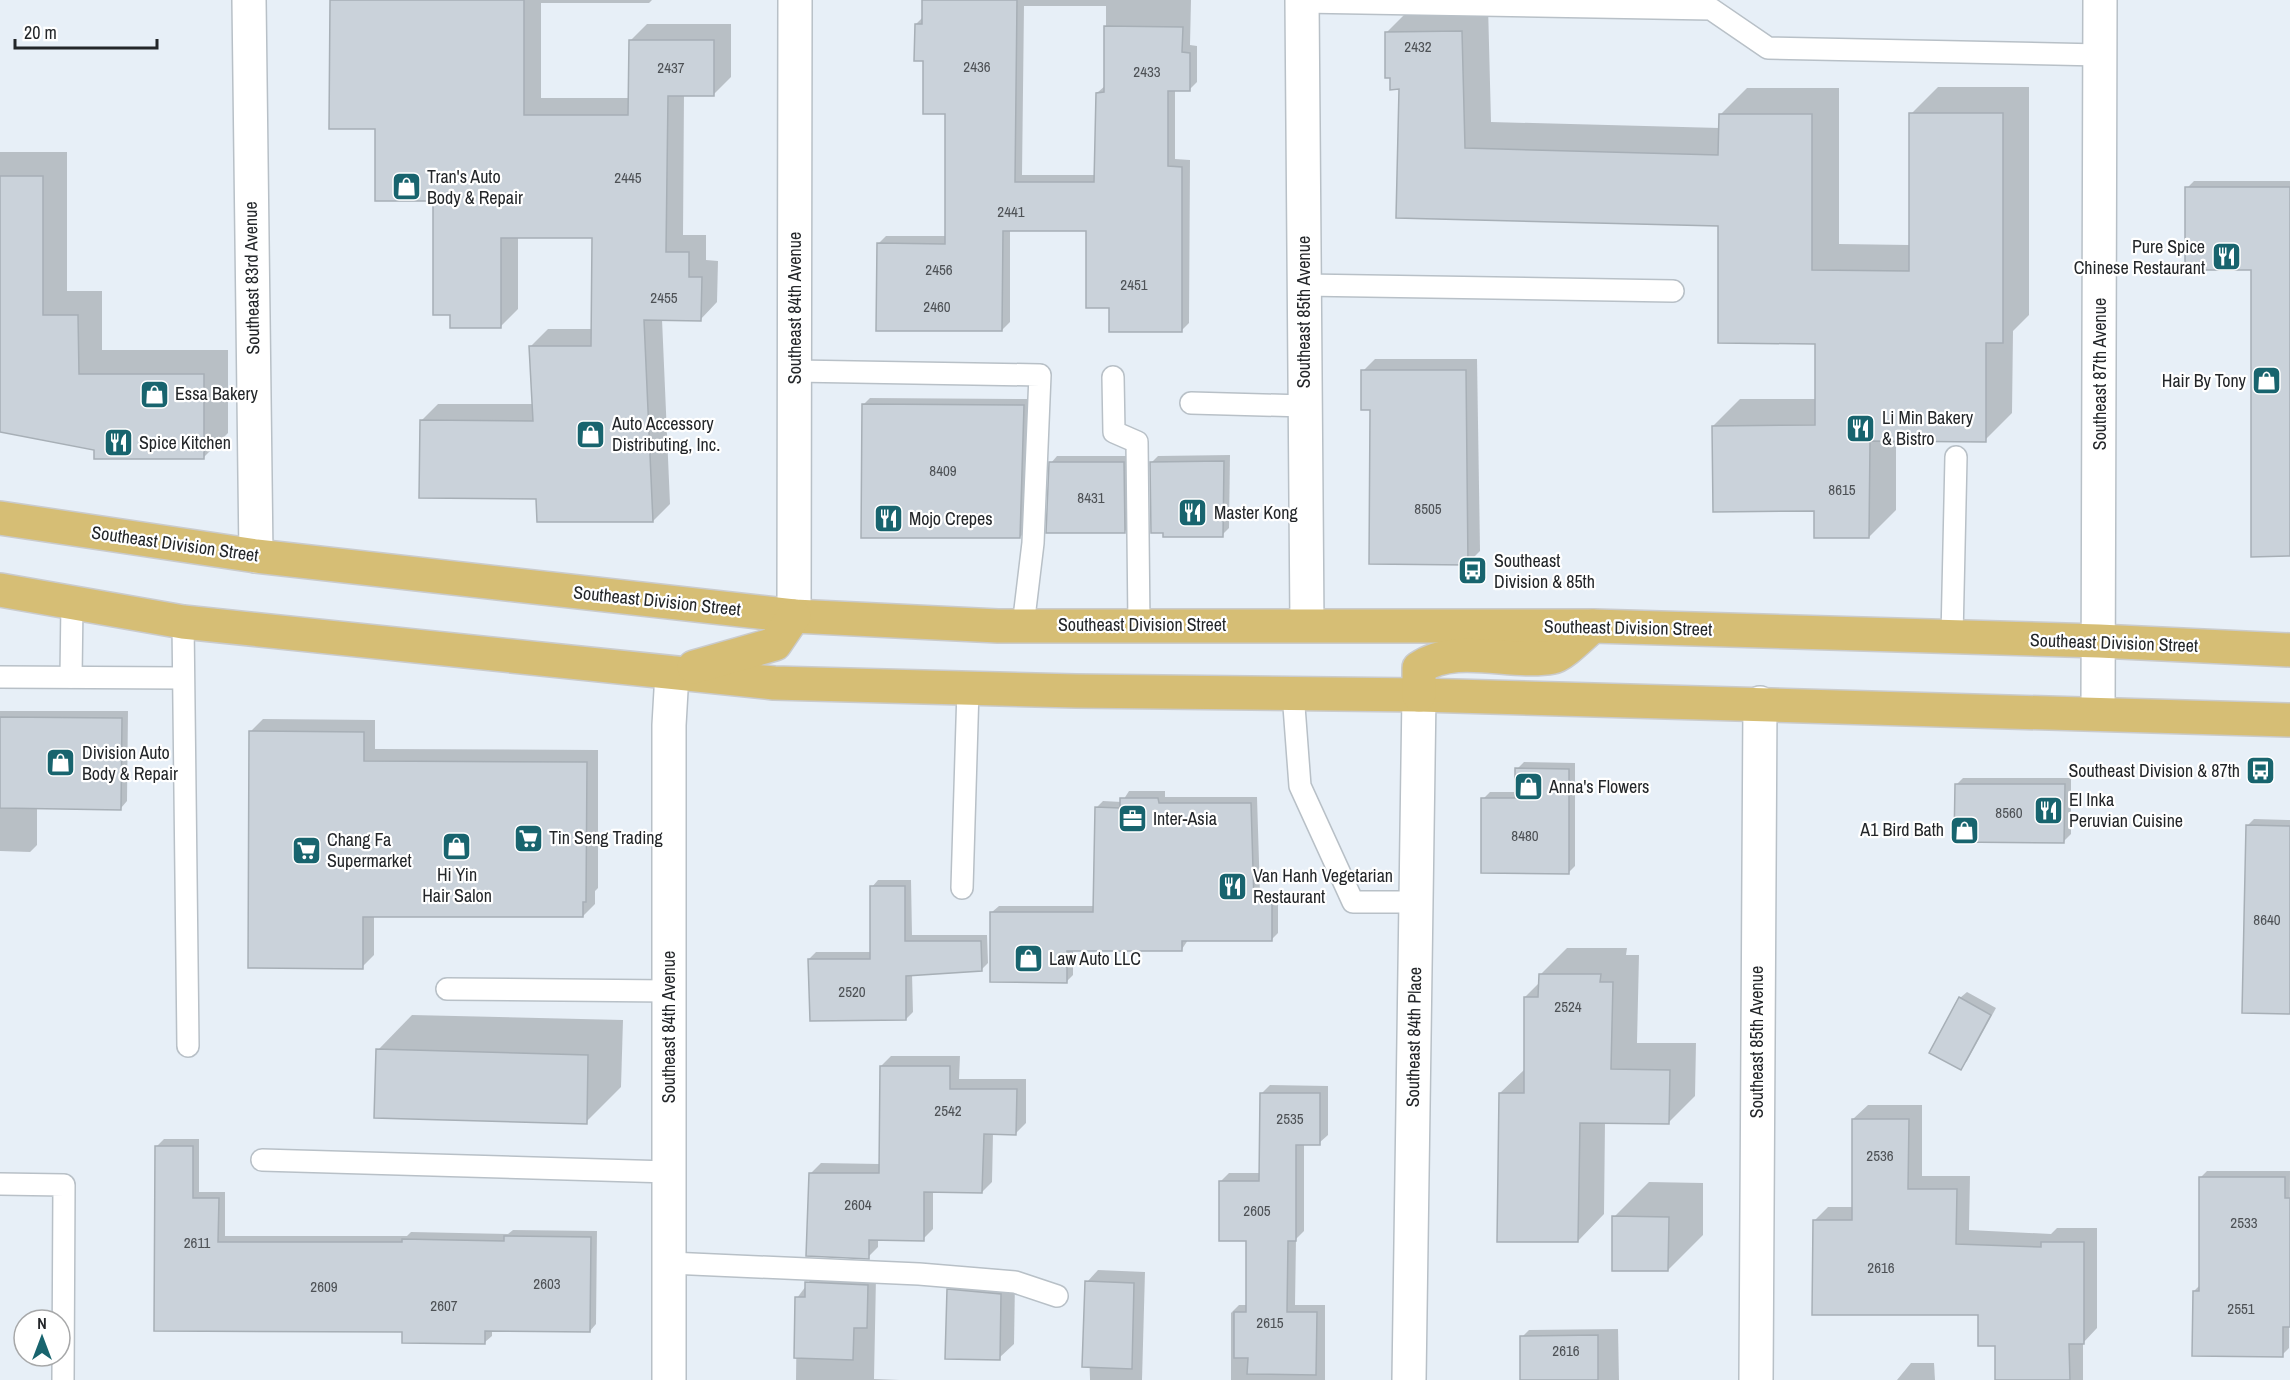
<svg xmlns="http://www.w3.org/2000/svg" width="2290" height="1380" viewBox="0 0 2290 1380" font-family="'Archivo Narrow',sans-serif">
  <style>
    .shadow { fill: #0003; fill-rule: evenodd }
    .building { fill: #cad2da; stroke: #a7afb6; stroke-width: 1.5 }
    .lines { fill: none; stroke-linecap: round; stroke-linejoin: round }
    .lane-casing { stroke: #b8c0c7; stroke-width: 24 }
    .street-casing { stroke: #b8c0c7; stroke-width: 36 }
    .primary-casing { stroke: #cacbcc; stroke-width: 36 }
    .lane { stroke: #fff; stroke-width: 21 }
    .street { stroke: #fff; stroke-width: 33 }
    .primary { stroke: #d6be75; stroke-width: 33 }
    .labels { text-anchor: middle; stroke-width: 4.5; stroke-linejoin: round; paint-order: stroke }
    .number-label { font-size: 15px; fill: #4d5155 }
    .poi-label { font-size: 18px; fill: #232629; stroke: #fff; text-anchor: start }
    .street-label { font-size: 18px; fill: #232629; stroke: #fff }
  </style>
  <rect width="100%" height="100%" fill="#e7eff7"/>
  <g class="shadow">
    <path d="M 331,0 L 652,0 L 649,3 L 541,3 L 541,98 L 630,98 L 630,41 L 647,24 L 731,24 L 731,77 L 714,94 L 684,94 L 683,235 L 706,235 L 706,260 L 718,261 L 717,302 L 700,320 L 662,319 L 670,504 L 653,521 L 538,498 L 421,421 L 438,404 L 534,404 L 531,346 L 548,329 L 593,329 L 593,236 L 518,236 L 518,309 L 500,327 L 435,200 L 376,128 Z"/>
    <path d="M 923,0 L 1191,0 L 1190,45 L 1197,46 L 1197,82 L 1189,90 L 1175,90 L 1175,159 L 1190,160 L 1189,323 L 1181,331 L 1111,306 L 1087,229 L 1010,229 L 1010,322 L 1002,330 L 878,244 L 886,236 L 946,236 L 946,113 L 925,60 L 916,24 L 923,17 ZM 1024,6 L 1106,6 L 1106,85 L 1097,93 L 1096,175 L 1022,175 Z"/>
    <path d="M 1488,5 L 1491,122 L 1720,128 L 1720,115 L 1747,88 L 1839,88 L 1839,244 L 1910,245 L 1911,114 L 1938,87 L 2029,87 L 2029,315 L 2013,331 L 2012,413 L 1985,440 L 1896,440 L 1896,510 L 1869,537 L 1816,510 L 1713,426 L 1740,399 L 1816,399 L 1817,343 L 1720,225 L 1397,217 L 1400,88 L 1386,33 L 1413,6 Z"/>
    <path d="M 0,152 L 67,152 L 67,291 L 102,291 L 102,350 L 228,350 L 228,433 L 203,458 L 96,449 L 0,431 Z"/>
    <path d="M 2194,181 L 2290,181 L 2290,555 L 2252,269 L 2187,188 Z"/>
    <path d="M 1375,359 L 1477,359 L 1480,551 L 1468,563 L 1372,408 L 1363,371 Z"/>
    <path d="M 870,398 L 1031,399 L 1027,530 L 1020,537 L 863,405 Z"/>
    <path d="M 1230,455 L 1229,528 L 1222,535 L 1151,463 L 1158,456 Z"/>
    <path d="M 1057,456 L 1131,456 L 1131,524 L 1125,531 L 1051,463 Z"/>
    <path d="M 0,711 L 128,711 L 127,801 L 121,808 L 37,807 L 37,845 L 30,852 L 0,851 Z"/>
    <path d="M 263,719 L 375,720 L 375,749 L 598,750 L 598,888 L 595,891 L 595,904 L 583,916 L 374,915 L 374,955 L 362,967 L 250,732 Z"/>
    <path d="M 1524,762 L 1575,763 L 1575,866 L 1568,873 L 1483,799 L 1490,792 L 1517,792 L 1517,769 Z"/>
    <path d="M 1963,778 L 2071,778 L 2071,834 L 2064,841 L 1956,785 Z"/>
    <path d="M 1129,791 L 1165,791 L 1165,797 L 1257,797 L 1260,894 L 1278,894 L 1278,933 L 1271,940 L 1188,940 L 1182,949 L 1073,949 L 1073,975 L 1066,982 L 992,912 L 999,906 L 1095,906 L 1096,808 L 1103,801 L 1122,802 Z"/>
    <path d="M 2254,819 L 2290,820 L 2290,1013 L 2247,826 Z"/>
    <path d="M 878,880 L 911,880 L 912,935 L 987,935 L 988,963 L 981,970 L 912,974 L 913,1012 L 906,1019 L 809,959 L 816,952 L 872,952 L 872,887 Z"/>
    <path d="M 1567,948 L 1627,948 L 1626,955 L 1639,955 L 1637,1043 L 1696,1043 L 1695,1096 L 1668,1123 L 1605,1122 L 1604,1214 L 1578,1241 L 1500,1093 L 1525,1069 L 1525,997 L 1540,982 L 1540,975 Z"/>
    <path d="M 1967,992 L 1996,1008 L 1967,1061 L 1960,1068 L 1960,998 Z"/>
    <path d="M 412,1015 L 623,1020 L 621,1087 L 586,1122 L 378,1050 Z"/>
    <path d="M 891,1056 L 960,1056 L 959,1079 L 1026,1079 L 1026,1123 L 1016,1133 L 993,1133 L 992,1182 L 982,1192 L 933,1191 L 933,1229 L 923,1239 L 878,1239 L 878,1247 L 868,1257 L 811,1173 L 821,1163 L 880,1164 L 881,1066 Z"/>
    <path d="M 1270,1085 L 1328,1086 L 1328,1135 L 1319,1143 L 1304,1143 L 1304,1231 L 1296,1239 L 1295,1305 L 1325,1305 L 1325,1380 L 1231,1380 L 1231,1313 L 1239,1305 L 1248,1305 L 1248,1239 L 1221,1181 L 1229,1173 L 1261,1173 L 1262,1093 Z"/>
    <path d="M 1868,1105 L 1922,1105 L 1922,1176 L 1970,1176 L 1969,1230 L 2051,1234 L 2057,1228 L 2097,1228 L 2097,1328 L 2083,1343 L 2083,1380 L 1996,1380 L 1996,1345 L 1980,1313 L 1814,1221 L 1828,1207 L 1853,1207 L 1853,1119 Z"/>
    <path d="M 164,1139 L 199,1139 L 199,1192 L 225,1192 L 225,1236 L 407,1236 L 411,1232 L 508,1234 L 513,1230 L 597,1231 L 596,1324 L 590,1331 L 492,1330 L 492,1336 L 485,1342 L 404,1331 L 156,1330 L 157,1146 Z"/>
    <path d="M 2207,1171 L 2290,1171 L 2289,1348 L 2282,1355 L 2194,1291 L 2200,1285 L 2200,1178 Z"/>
    <path d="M 1649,1182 L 1703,1183 L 1703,1235 L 1668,1270 L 1614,1217 Z"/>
    <path d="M 1098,1270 L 1145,1272 L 1142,1380 L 1090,1380 L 1087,1282 Z"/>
    <path d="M 815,1274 L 876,1277 L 874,1379 L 900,1380 L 796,1380 L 797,1298 Z"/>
    <path d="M 963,1276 L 1015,1280 L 1014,1344 L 999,1358 L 948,1290 Z"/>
    <path d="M 1618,1329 L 1619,1380 L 1521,1380 L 1522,1337 L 1529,1330 Z"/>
    <path d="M 1911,1363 L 1934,1363 L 1935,1380 L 1897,1380 Z"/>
  </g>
  <g class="building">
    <path d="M 330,0 L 524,0 L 524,115 L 628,115 L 629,40 L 714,40 L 714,96 L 668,96 L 666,252 L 689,252 L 689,277 L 702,277 L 701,321 L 644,320 L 653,522 L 537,522 L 536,499 L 419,498 L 420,420 L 533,421 L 529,346 L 591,346 L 592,238 L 501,238 L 501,328 L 450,328 L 450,315 L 433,315 L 433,201 L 375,201 L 375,129 L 329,129 Z"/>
    <path d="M 922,0 L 1017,0 L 1015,182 L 1094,182 L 1096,93 L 1104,92 L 1104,26 L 1183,27 L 1182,52 L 1190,53 L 1190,91 L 1168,91 L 1168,166 L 1182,167 L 1182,332 L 1109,332 L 1109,308 L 1086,308 L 1086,231 L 1003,231 L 1002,331 L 876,331 L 877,243 L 945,244 L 945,114 L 923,114 L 923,61 L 914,61 L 915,24 L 922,24 Z"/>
    <path d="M 1462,31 L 1465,148 L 1718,155 L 1719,114 L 1812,114 L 1812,270 L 1909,271 L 1909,113 L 2003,113 L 2003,343 L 1986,343 L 1986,442 L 1870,441 L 1869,538 L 1814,538 L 1814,511 L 1713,512 L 1712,426 L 1815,425 L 1815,344 L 1718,343 L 1718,226 L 1396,218 L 1399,89 L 1390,90 L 1390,78 L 1385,78 L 1385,32 Z"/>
    <path d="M 0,176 L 43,176 L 43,315 L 78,315 L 79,374 L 204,374 L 204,459 L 94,459 L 94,450 L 0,432 Z"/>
    <path d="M 2185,187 L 2290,187 L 2290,556 L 2251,557 L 2251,270 L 2185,270 Z"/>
    <path d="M 1361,370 L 1466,370 L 1468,565 L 1369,564 L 1370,410 L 1361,410 Z"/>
    <path d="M 862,404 L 1024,405 L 1020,538 L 861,538 Z"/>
    <path d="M 1224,461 L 1223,537 L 1163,537 L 1163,533 L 1151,533 L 1150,462 Z"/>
    <path d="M 1049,462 L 1124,462 L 1125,533 L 1046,533 Z"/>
    <path d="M 0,717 L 122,718 L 121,810 L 0,808 Z"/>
    <path d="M 249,731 L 364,732 L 364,761 L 587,762 L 586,902 L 583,902 L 583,917 L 363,917 L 363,969 L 248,968 Z"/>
    <path d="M 1515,768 L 1569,769 L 1569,874 L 1481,873 L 1481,798 L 1515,798 Z"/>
    <path d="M 1955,784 L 2065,784 L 2064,843 L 1954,842 Z"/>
    <path d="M 1120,798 L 1158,798 L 1159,803 L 1251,803 L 1254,901 L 1272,901 L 1272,941 L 1182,941 L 1182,951 L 1067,951 L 1067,983 L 990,982 L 990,912 L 1093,912 L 1095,807 L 1120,808 Z"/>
    <path d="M 2246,825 L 2290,826 L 2290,1014 L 2242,1013 Z"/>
    <path d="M 870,886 L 905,886 L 905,941 L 981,941 L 982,971 L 906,976 L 906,1020 L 810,1021 L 808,959 L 870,959 Z"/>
    <path d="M 1539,974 L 1601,974 L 1600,982 L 1613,982 L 1611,1069 L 1670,1070 L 1669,1124 L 1580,1123 L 1578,1242 L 1497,1242 L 1499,1093 L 1524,1093 L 1524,997 L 1538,997 Z"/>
    <path d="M 1959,997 L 1991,1015 L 1961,1070 L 1929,1053 Z"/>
    <path d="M 376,1049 L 588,1055 L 587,1124 L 374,1118 Z"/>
    <path d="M 880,1066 L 950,1066 L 950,1089 L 1017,1089 L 1016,1135 L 984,1134 L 982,1193 L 924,1192 L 924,1241 L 869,1240 L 869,1259 L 806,1256 L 809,1173 L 879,1173 Z"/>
    <path d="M 1260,1093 L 1320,1093 L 1320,1145 L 1296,1145 L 1296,1241 L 1288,1241 L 1287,1312 L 1317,1312 L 1316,1375 L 1247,1374 L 1248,1358 L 1234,1358 L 1234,1312 L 1246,1312 L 1246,1241 L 1219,1241 L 1219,1181 L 1259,1181 Z"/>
    <path d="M 1852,1119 L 1909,1119 L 1908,1189 L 1957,1189 L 1956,1244 L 2041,1247 L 2041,1242 L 2084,1242 L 2084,1344 L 2069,1344 L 2070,1380 L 1995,1380 L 1995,1346 L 1978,1346 L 1978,1315 L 1812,1315 L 1813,1220 L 1852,1220 Z"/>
    <path d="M 155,1146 L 193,1146 L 193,1198 L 219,1198 L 218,1242 L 402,1242 L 402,1239 L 504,1241 L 504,1236 L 591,1237 L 590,1332 L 485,1331 L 485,1344 L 402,1343 L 402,1332 L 154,1331 Z"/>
    <path d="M 2199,1177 L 2285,1177 L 2285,1198 L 2290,1198 L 2290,1327 L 2283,1327 L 2283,1357 L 2192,1356 L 2193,1291 L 2199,1291 Z"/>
    <path d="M 1612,1216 L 1669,1217 L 1668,1271 L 1612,1271 Z"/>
    <path d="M 1085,1281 L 1134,1283 L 1132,1369 L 1082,1367 Z"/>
    <path d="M 805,1282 L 868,1285 L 867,1328 L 854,1328 L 853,1360 L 794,1358 L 795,1297 L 805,1297 Z"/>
    <path d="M 947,1289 L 1001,1294 L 1000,1360 L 945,1359 Z"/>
    <path d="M 1598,1335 L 1598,1380 L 1520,1380 L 1520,1336 Z"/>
  </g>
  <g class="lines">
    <defs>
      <g id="lane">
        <path d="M 1302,2 L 1711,9 L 1768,48 L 2100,55"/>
        <path d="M 1304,285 L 1673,291"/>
        <path d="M 795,371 L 1040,375 L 1033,543 L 1023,626"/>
        <path d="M 1113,377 L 1114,432 L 1137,442 L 1139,625"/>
        <path d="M 1191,403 L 1305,406"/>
        <path d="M 183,622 L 188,1046"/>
        <path d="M 1952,637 L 1956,457"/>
        <path d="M 0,677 L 183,678"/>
        <path d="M 71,677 L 72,603"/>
        <path d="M 1293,693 L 1300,786 L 1353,902 L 1416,902"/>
        <path d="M 962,888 L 968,689"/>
        <path d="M 447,989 L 669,991"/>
        <path d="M 262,1160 L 669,1172"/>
        <path d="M 0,1184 L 64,1185 L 63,1380"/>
        <path d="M 670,1263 L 919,1274 L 1015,1282 L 1057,1296"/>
      </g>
      <g id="street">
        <path d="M 249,0 L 256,556"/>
        <path d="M 1302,0 L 1307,625"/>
        <path d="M 794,616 L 795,0"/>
        <path d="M 2098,713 L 2100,0"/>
        <path d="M 669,1380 L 669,725 L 672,673"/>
        <path d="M 1409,1380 L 1419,695"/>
        <path d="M 1756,1380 L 1760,703"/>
      </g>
      <g id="primary">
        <path d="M 0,518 L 256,556 L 794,616 L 998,626 L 1593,626 L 2099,641 L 2290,650"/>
        <path d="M 0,590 L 183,622 L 774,683 L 1076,691 L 1419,695 L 2290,720"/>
        <path d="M 694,667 L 775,644 L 794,616"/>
        <path d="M 1419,695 L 1419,668 C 1456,642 1511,665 1553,657 C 1562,656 1584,633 1593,626"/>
      </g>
    </defs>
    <use href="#lane" class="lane-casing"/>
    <use href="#street" class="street-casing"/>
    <use href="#primary" class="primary-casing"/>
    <use href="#lane" class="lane"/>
    <use href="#street" class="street"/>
    <use href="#primary" class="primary"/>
  </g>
  <defs>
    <symbol id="shop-square" viewBox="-11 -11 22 22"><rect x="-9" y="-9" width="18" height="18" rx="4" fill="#18646e" stroke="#fff"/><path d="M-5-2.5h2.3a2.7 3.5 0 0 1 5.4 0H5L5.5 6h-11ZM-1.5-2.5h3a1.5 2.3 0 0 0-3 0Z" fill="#fff"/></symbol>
    <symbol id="restaurant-square" viewBox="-11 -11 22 22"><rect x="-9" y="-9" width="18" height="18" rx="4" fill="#18646e" stroke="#fff"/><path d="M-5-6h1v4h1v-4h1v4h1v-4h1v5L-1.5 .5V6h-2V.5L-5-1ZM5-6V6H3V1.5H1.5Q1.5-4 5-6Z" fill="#fff"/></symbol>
    <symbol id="bus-square" viewBox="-11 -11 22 22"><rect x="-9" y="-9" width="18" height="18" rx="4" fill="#18646e" stroke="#fff"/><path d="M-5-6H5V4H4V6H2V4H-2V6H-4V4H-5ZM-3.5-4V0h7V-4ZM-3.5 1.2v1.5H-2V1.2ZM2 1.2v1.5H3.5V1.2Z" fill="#fff"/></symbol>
    <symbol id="office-square" viewBox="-11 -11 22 22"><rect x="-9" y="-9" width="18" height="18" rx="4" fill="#18646e" stroke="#fff"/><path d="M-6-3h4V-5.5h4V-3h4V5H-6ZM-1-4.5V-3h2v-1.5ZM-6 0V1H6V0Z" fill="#fff"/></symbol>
    <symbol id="supermarket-square" viewBox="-11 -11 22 22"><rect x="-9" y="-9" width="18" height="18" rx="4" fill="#18646e" stroke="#fff"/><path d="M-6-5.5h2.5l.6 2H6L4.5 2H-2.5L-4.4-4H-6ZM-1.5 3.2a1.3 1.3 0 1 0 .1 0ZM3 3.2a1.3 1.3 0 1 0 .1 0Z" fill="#fff"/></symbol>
  </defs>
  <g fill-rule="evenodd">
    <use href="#shop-square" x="390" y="170" width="33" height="33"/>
    <use href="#restaurant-square" x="2210" y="240" width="33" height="33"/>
    <use href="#shop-square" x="2250" y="364" width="33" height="33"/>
    <use href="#shop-square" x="138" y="378" width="33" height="33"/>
    <use href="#restaurant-square" x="1844" y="412" width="33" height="33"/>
    <use href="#shop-square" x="574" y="418" width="33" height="33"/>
    <use href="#restaurant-square" x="102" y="426" width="33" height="33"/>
    <use href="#restaurant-square" x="1176" y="496" width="33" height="33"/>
    <use href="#restaurant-square" x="872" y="502" width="33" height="33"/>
    <use href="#bus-square" x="1456" y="554" width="33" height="33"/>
    <use href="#shop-square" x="44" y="746" width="33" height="33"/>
    <use href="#bus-square" x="2244" y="754" width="33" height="33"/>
    <use href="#shop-square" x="1512" y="770" width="33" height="33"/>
    <use href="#restaurant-square" x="2032" y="794" width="33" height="33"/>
    <use href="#office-square" x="1116" y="802" width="33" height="33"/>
    <use href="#shop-square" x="1948" y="814" width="33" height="33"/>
    <use href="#supermarket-square" x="512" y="822" width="33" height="33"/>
    <use href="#shop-square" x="440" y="830" width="33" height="33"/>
    <use href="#supermarket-square" x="290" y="834" width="33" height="33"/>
    <use href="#restaurant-square" x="1216" y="870" width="33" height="33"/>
    <use href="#shop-square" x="1012" y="942" width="33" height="33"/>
  </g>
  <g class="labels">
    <g class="number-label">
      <text x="1418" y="52">2432</text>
      <text x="977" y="72">2436</text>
      <text x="671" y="73">2437</text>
      <text x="1147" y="77">2433</text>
      <text x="628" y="183">2445</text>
      <text x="1011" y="217">2441</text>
      <text x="939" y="275">2456</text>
      <text x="1134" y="290">2451</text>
      <text x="664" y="303">2455</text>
      <text x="937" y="312">2460</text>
      <text x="943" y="476">8409</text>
      <text x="1842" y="495">8615</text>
      <text x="1091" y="503">8431</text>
      <text x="1428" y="514">8505</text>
      <text x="2009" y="818">8560</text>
      <text x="1525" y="841">8480</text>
      <text x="2267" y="925">8640</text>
      <text x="852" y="997">2520</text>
      <text x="1568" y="1012">2524</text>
      <text x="948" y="1116">2542</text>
      <text x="1290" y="1124">2535</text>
      <text x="1880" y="1161">2536</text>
      <text x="858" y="1210">2604</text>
      <text x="1257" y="1216">2605</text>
      <text x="2244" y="1228">2533</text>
      <text x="197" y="1248">2611</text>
      <text x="1881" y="1273">2616</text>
      <text x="547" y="1289">2603</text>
      <text x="324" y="1292">2609</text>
      <text x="444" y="1311">2607</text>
      <text x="2241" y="1314">2551</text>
      <text x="1270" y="1328">2615</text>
      <text x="1566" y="1356">2616</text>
    </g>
    <g class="poi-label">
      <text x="427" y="183">Tran's Auto<tspan x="427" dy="21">Body &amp; Repair</tspan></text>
      <text x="2205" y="253" text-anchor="end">Pure Spice<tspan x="2205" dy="21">Chinese Restaurant</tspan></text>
      <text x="2246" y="387" text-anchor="end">Hair By Tony</text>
      <text x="175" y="400">Essa Bakery</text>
      <text x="1882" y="424">Li Min Bakery<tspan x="1882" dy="21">&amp; Bistro</tspan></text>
      <text x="612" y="430">Auto Accessory<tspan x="612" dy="21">Distributing, Inc.</tspan></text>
      <text x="139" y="449">Spice Kitchen</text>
      <text x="1214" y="519">Master Kong</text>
      <text x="909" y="525">Mojo Crepes</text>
      <text x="1494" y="567">Southeast<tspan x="1494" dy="21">Division &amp; 85th</tspan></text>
      <text x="82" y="759">Division Auto<tspan x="82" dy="21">Body &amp; Repair</tspan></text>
      <text x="2240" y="777" text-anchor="end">Southeast Division &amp; 87th</text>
      <text x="1549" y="793">Anna's Flowers</text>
      <text x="2069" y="806">El Inka<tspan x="2069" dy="21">Peruvian Cuisine</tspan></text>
      <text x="1153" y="825">Inter-Asia</text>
      <text x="1944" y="836" text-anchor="end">A1 Bird Bath</text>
      <text x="549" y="844">Tin Seng Trading</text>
      <text x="327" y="846">Chang Fa<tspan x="327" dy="21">Supermarket</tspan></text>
      <text x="457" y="881" text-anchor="middle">Hi Yin<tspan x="457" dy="21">Hair Salon</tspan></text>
      <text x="1253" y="882">Van Hanh Vegetarian<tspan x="1253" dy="21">Restaurant</tspan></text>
      <text x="1049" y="965">Law Auto LLC</text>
    </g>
    <g class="street-label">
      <text transform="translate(252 278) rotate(-91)" y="6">Southeast 83rd Avenue</text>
      <text transform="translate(795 308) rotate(-90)" y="6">Southeast 84th Avenue</text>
      <text transform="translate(1304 312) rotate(-90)" y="6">Southeast 85th Avenue</text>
      <text transform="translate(2100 374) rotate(-90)" y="6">Southeast 87th Avenue</text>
      <text transform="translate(175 544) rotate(8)" y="6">Southeast Division Street</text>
      <text transform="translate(657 601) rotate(6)" y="6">Southeast Division Street</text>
      <text x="1142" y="631">Southeast Division Street</text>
      <text transform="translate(1628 628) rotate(1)" y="6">Southeast Division Street</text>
      <text transform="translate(2114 643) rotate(2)" y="6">Southeast Division Street</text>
      <text transform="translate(669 1027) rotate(-90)" y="6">Southeast 84th Avenue</text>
      <text transform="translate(1414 1037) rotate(-89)" y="6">Southeast 84th Place</text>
      <text transform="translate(1757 1042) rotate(-90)" y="6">Southeast 85th Avenue</text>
    </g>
  </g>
  <g transform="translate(42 1338)"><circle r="28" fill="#ffffff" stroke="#a7a8a9" stroke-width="1.5"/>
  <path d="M0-4.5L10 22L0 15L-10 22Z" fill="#18646e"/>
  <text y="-9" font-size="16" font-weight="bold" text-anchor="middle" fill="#232629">N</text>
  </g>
  <path d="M15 39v9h142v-9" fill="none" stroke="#232629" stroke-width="3"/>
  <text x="24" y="39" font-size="18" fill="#232629" stroke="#ffffff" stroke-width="4.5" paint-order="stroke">20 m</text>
</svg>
